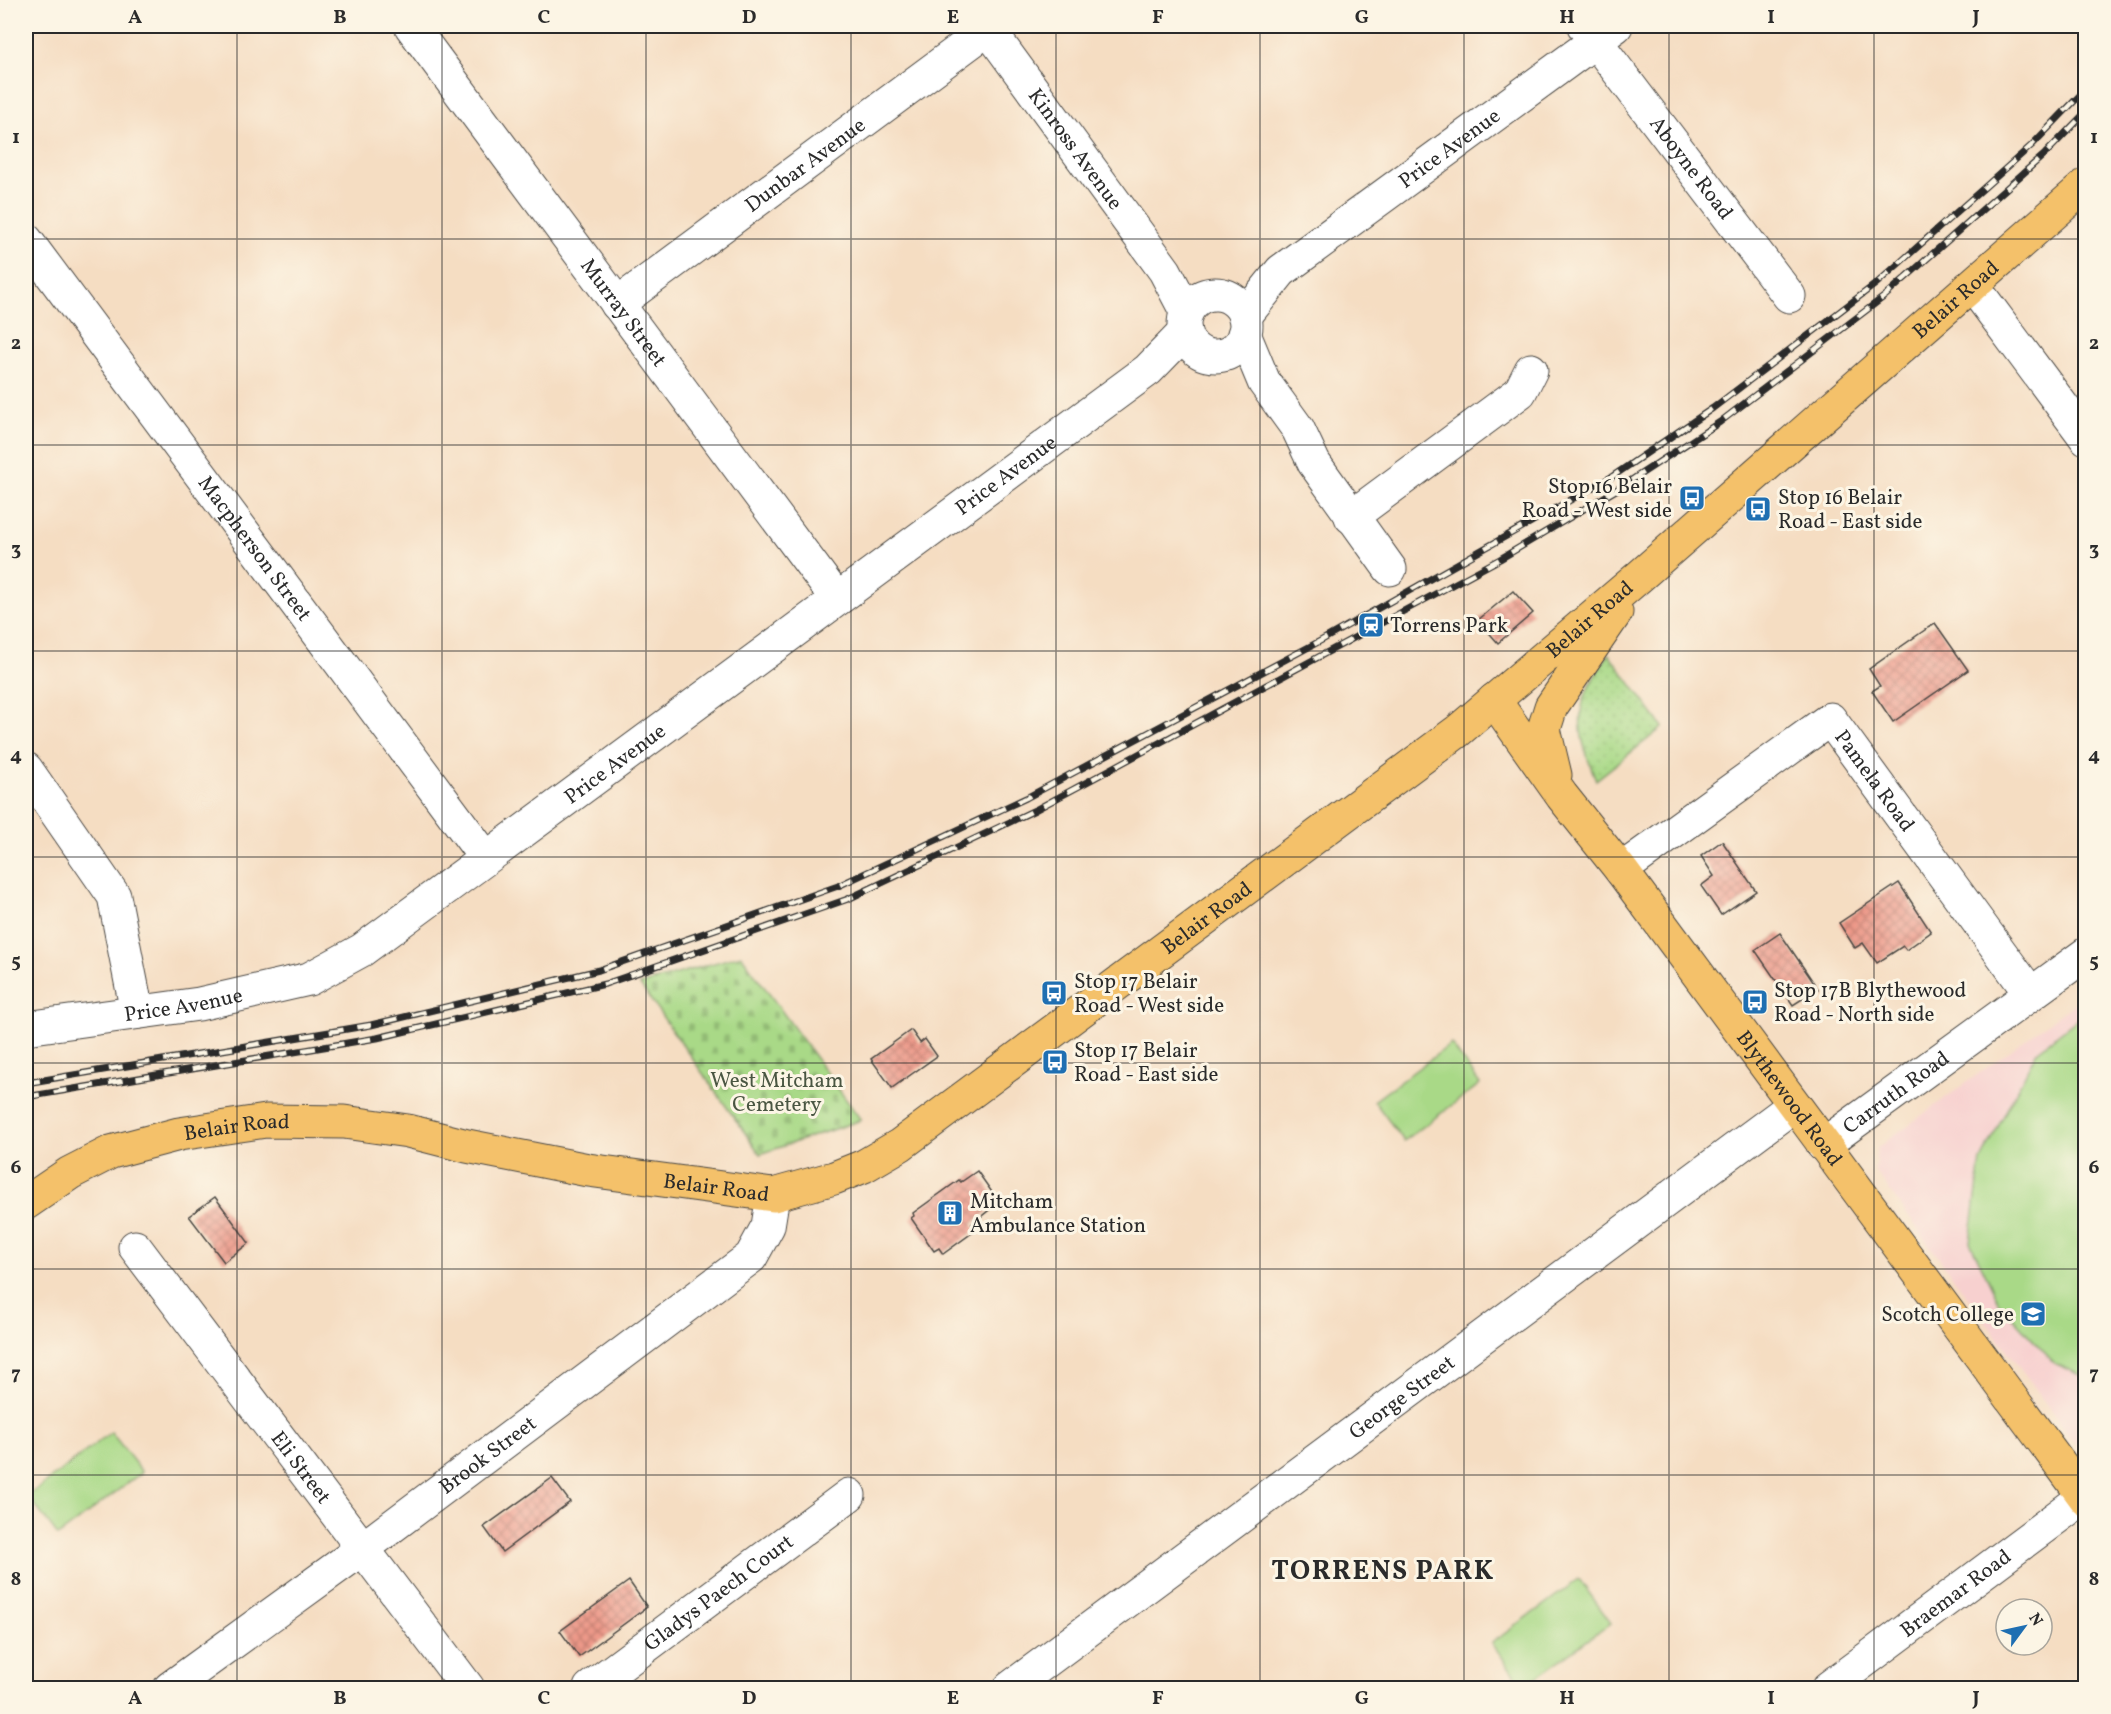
<svg xmlns="http://www.w3.org/2000/svg" width="2111" height="1714" viewBox="0 0 2111 1714" font-family="Vollkorn,serif">
  <style>
    .built { fill: #f7d0cf }
    .grass { fill: url(#grass-dots); stroke: #6a8259; stroke-width: 1.5 }
    .cemetery { fill: url(#cemetery-stones); stroke: #6a8259; stroke-width: 1.5 }
    .pitch { fill: #a9d987; stroke: #6a8259; stroke-width: 1.5 }
    .building { fill: url(#building-cross-hatch) }
    .lines { fill: none; stroke-linecap: round; stroke-linejoin: round }
    .minor-casing { stroke: #494642; stroke-width: 35 }
    .major-casing { stroke: #494642; stroke-width: 35 }
    .minor { stroke: #fff; stroke-width: 33 }
    .major { stroke: #f4c16a; stroke-width: 33 }
    .rail-casing { stroke: #2b2b2b; stroke-width: 7 }
    .rail { stroke: #fcf5e5; stroke-width: 4.5; stroke-dasharray: 14; stroke-linecap: butt }
    .grid { fill: none; stroke: #2b2b2b; stroke-width: 1.5; stroke-opacity: 0.55 }
    .labels { text-anchor: middle; stroke-width: 6; stroke-linejoin: round; paint-order: stroke }
    .street-label { font-size: 21px; fill: #2b2b2b; stroke: #fcf5e5 }
    .poi-label { font-size: 21px; fill: #2b2b2b; stroke: #fcf5e5; text-anchor: start }
    .park-label { font-size: 21px; fill: #4a5642; stroke: #fcf5e5 }
    .district-label { font-size: 27px; font-weight: bold; letter-spacing: 1.5px; fill: #2b2b2b; stroke: #fcf5e5 }
    .neatline { fill: none; stroke: #2b2b2b; stroke-width: 2 }
    .grid-label { font-size: 20px; text-anchor: middle; font-weight: bold; fill: #2b2b2b }
  </style>
  <defs>
    <pattern id="grass-dots" width="8" height="8" patternUnits="userSpaceOnUse" patternTransform="scale(1.5)"><rect width="8" height="8" fill="#a9d987"/><path d="M2 2h.1M6 6h.1" fill="none" stroke="#92ba75" stroke-width="1.8" stroke-linecap="round"/></pattern>
    <pattern id="cemetery-stones" width="16" height="16" patternUnits="userSpaceOnUse" patternTransform="scale(1.5)"><rect width="16" height="16" fill="#a9d987"/><path d="M2 7V4a2 2 0 0 1 4 0v3zM10 15v-3a2 2 0 0 1 4 0v3z" fill="#92ba75"/></pattern>
    <pattern id="building-cross-hatch" width="8" height="8" patternUnits="userSpaceOnUse" patternTransform="scale(1.5)"><rect width="8" height="8" fill="#ed9989"/><path d="M0 0l8 8M0 8l8-8" fill="none" stroke="#c07d70"/></pattern>
  </defs>
  <rect width="100%" height="100%" fill="#fcf5e5"/>
  <filter id="ink" filterUnits="userSpaceOnUse"><feTurbulence type="fractalNoise" baseFrequency=".0167" numOctaves="2"/><feDisplacementMap in="SourceGraphic" scale="12" xChannelSelector="R" yChannelSelector="G"/><feConvolveMatrix kernelMatrix="1 2 1 2 8 2 1 2 1" color-interpolation-filters="sRGB"/></filter>
  <filter id="wash" filterUnits="userSpaceOnUse"><feTurbulence type="fractalNoise" baseFrequency=".008" numOctaves="4" result="noise"/><feDisplacementMap in="SourceGraphic" scale="24" xChannelSelector="R" yChannelSelector="G"/><feGaussianBlur stdDeviation="1.35" result="paint"/><feColorMatrix in="noise" values="0 0 0 0 0 0 0 0 0 0 0 0 0 0 0 0 0 1.4 0 .05"/><feComposite in="paint" operator="in"/></filter>
  <g filter="url(#wash)">
    <rect width="100%" height="100%" fill="#f5ddc2"/>
    <path class="built" d="M 2085,996 L 2085,1457 L 1875,1171 L 1877,1148 Z"/>
    <path class="grass" d="M 1609,654 L 1663,727 L 1596,780 C 1573,723 1574,704 1609,654 Z"/>
    <path class="cemetery" d="M 741,955 L 861,1120 L 760,1154 L 640,985 Z"/>
    <g class="pitch">
      <path d="M 2085,1013 L 2085,1377 L 2055,1364 L 2000,1304 L 1970,1242 L 1981,1160 L 2037,1051 Z"/>
      <path d="M 1451,1044 L 1480,1084 L 1404,1141 L 1374,1101 Z"/>
      <path d="M 111,1432 L 142,1472 L 58,1536 L 28,1496 Z"/>
      <path d="M 1579,1579 L 1611,1623 L 1523,1687 L 1492,1643 Z"/>
    </g>
    <g id="blocks">
      <g class="building">
        <path d="M 1513,591 L 1533,613 L 1498,643 L 1478,620 Z"/>
        <path d="M 1935,623 L 1968,670 L 1893,722 L 1872,691 L 1880,686 L 1869,669 Z"/>
        <path d="M 1722,841 L 1756,891 L 1721,915 L 1701,886 L 1714,876 L 1701,856 Z"/>
        <path d="M 1899,883 L 1931,932 L 1906,950 L 1903,946 L 1877,963 L 1863,943 L 1855,948 L 1839,923 Z"/>
        <path d="M 1780,933 L 1818,989 L 1793,1005 L 1755,950 Z"/>
        <path d="M 911,1030 L 920,1043 L 925,1039 L 937,1056 L 892,1088 L 871,1059 Z"/>
        <path d="M 977,1171 L 999,1202 L 972,1224 L 976,1230 L 943,1254 L 939,1248 L 934,1251 L 911,1218 L 914,1216 L 913,1213 L 959,1180 L 961,1182 Z"/>
        <path d="M 215,1197 L 249,1243 L 224,1262 L 189,1216 Z"/>
        <path d="M 552,1478 L 570,1502 L 502,1552 L 484,1527 Z"/>
        <path d="M 629,1581 L 647,1607 L 579,1657 L 560,1631 Z"/>
      </g>
    </g>
  </g>
  <g filter="url(#ink)">
    <use href="#blocks" fill-opacity="0" stroke="#494642" stroke-width="1.5"/>
    <g class="lines">
      <defs>
        <g id="minor">
          <path id="s1" d="M 411,26 L 837,599"/>
          <path id="s2" d="M 986,26 L 1165,271 L 1186,311"/>
          <path id="s3" d="M 1584,26 L 1789,296"/>
          <path id="s4" d="M 26,240 L 485,857"/>
          <path d="M 1973,286 L 2086,438"/>
          <circle cx="1215" cy="325" r="31"/>
          <path id="s5" d="M 617,304 L 992,26"/>
          <path id="s6" d="M 1245,316 L 1281,271 L 1616,26"/>
          <path d="M 1244,334 L 1264,382 L 1298,429 L 1314,463 L 1390,569"/>
          <path d="M 1351,517 L 1520,392 L 1531,370"/>
          <path d="M 26,769 L 114,896 L 137,1012"/>
          <path id="s7" d="M 1621,870 L 1830,719 L 2030,993"/>
          <path id="s8" d="M 26,1028 L 199,1004 L 309,979 L 362,950 L 1148,370 L 1185,332"/>
          <path id="s9" d="M 1823,1145 L 2086,954"/>
          <path id="s10" d="M 135,1247 L 468,1688"/>
          <path id="s11" d="M 170,1688 L 362,1549 L 751,1257 L 768,1226 L 773,1195"/>
          <path id="s12" d="M 590,1688 L 849,1495"/>
          <path id="s13" d="M 1010,1688 L 1793,1106"/>
          <path id="s14" d="M 1828,1688 L 2084,1497"/>
        </g>
        <g id="major">
          <path id="s15" d="M 1494,700 L 1562,796 L 1621,870 L 2086,1499"/>
          <path d="M 1555,775 L 1544,729 L 1551,707 L 1616,612"/>
          <path id="s16" d="M 26,1203 L 70,1173 L 111,1152 L 179,1134 L 266,1121 L 344,1122 L 408,1131 L 467,1146 L 588,1170 L 773,1195 L 834,1178 L 864,1166 L 900,1145 L 1458,731 L 1640,576 L 2086,185"/>
        </g>
      </defs>
      <use href="#minor" class="minor-casing"/>
      <use href="#major" class="major-casing"/>
      <use href="#minor" class="minor"/>
      <use href="#major" class="major"/>
      <defs>
        <g id="rail">
          <path d="M 26,1083 L 371,1025 L 599,970 L 838,886 L 1026,798 L 1322,640 L 1613,476 L 1713,408 L 1877,283 L 2032,145 L 2086,89"/>
          <path d="M 26,1097 L 377,1038 L 605,984 L 848,899 L 1035,810 L 1500,559 L 1621,487 L 1720,422 L 1885,296 L 2045,154 L 2086,112"/>
        </g>
      </defs>
      <use href="#rail" class="rail-casing"/>
      <use href="#rail" class="rail"/>
    </g>
  </g>
  <path class="grid" d="M 237,26 L 237,1688M 442,26 L 442,1688M 646,26 L 646,1688M 851,26 L 851,1688M 1056,26 L 1056,1688M 1260,26 L 1260,1688M 1464,26 L 1464,1688M 1669,26 L 1669,1688M 1874,26 L 1874,1688M 26,239 L 2086,239M 26,445 L 2086,445M 26,651 L 2086,651M 26,857 L 2086,857M 26,1063 L 2086,1063M 26,1269 L 2086,1269M 26,1475 L 2086,1475"/>
  <defs>
    <symbol id="bus-square" viewBox="-11 -11 22 22"><rect x="-9" y="-9" width="18" height="18" rx="4" fill="#1f6fb2" stroke="#fcf5e5"/><path d="M-5-6H5V4H4V6H2V4H-2V6H-4V4H-5ZM-3.5-4V0h7V-4ZM-3.5 1.2v1.5H-2V1.2ZM2 1.2v1.5H3.5V1.2Z" fill="#fff"/></symbol>
    <symbol id="station-square" viewBox="-11 -11 22 22"><rect x="-9" y="-9" width="18" height="18" rx="4" fill="#1f6fb2" stroke="#fcf5e5"/><path d="M-3-6H3Q5-6 5-4V2Q5 4 3 4L4.5 6H3L1.5 4h-3L-3 6H-4.5L-3 4Q-5 4-5 2V-4Q-5-6-3-6ZM-3.5-4v3h7v-3ZM-3.5 1v1.5H-2V1ZM2 1v1.5H3.5V1Z" fill="#fff"/></symbol>
    <symbol id="building-square" viewBox="-11 -11 22 22"><rect x="-9" y="-9" width="18" height="18" rx="4" fill="#1f6fb2" stroke="#fcf5e5"/><path d="M-4-6H4V6H1V3H-1V6H-4ZM-2.5-4.3h1.7v1.8h-1.7ZM.8-4.3h1.7v1.8H.8ZM-2.5-1h1.7V.8h-1.7ZM.8-1h1.7V.8H.8Z" fill="#fff"/></symbol>
    <symbol id="university-square" viewBox="-11 -11 22 22"><rect x="-9" y="-9" width="18" height="18" rx="4" fill="#1f6fb2" stroke="#fcf5e5"/><path d="M0-5L7-2L0 1L-7-2ZM-4 1L0 2.5L4 1V4Q0 6-4 4Z" fill="#fff"/></symbol>
  </defs>
  <g fill-rule="evenodd">
    <use href="#bus-square" x="1677" y="483" width="30" height="30"/>
    <use href="#bus-square" x="1743" y="494" width="30" height="30"/>
    <use href="#station-square" x="1356" y="610" width="30" height="30"/>
    <use href="#bus-square" x="1039" y="978" width="30" height="30"/>
    <use href="#bus-square" x="1740" y="987" width="30" height="30"/>
    <use href="#bus-square" x="1040" y="1047" width="30" height="30"/>
    <use href="#building-square" x="935" y="1198" width="30" height="30"/>
    <use href="#university-square" x="2018" y="1299" width="30" height="30"/>
  </g>
  <g class="labels">
    <g class="street-label">
      <text dy="7" stroke="none"><textPath href="#s2" startOffset="152">Kinross Avenue</textPath></text>
      <text dy="7" stroke="none"><textPath href="#s6" startOffset="266">Price Avenue</textPath></text>
      <text dy="7" stroke="none"><textPath href="#s5" startOffset="234">Dunbar Avenue</textPath></text>
      <text dy="7" stroke="none"><textPath href="#s3" startOffset="178">Aboyne Road</textPath></text>
      <text dy="7" stroke="none"><textPath href="#s16" startOffset="2262">Belair Road</textPath></text>
      <text dy="7" stroke="none"><textPath href="#s1" startOffset="357">Murray Street</textPath></text>
      <text dy="7" stroke="none"><textPath href="#s8" startOffset="1148">Price Avenue</textPath></text>
      <text dy="7" stroke="none"><textPath href="#s4" startOffset="384">Macpherson Street</textPath></text>
      <text dy="7" stroke="none"><textPath href="#s16" startOffset="1776">Belair Road</textPath></text>
      <text dy="7" stroke="none"><textPath href="#s8" startOffset="662">Price Avenue</textPath></text>
      <text dy="7" stroke="none"><textPath href="#s7" startOffset="334">Pamela Road</textPath></text>
      <text dy="7" stroke="none"><textPath href="#s16" startOffset="1290">Belair Road</textPath></text>
      <text dy="7" stroke="none"><textPath href="#s8" startOffset="159">Price Avenue</textPath></text>
      <text dy="7" stroke="none"><textPath href="#s9" startOffset="90">Carruth Road</textPath></text>
      <text dy="7" stroke="none"><textPath href="#s15" startOffset="496">Blythewood Road</textPath></text>
      <text dy="7" stroke="none"><textPath href="#s16" startOffset="228">Belair Road</textPath></text>
      <text dy="7" stroke="none"><textPath href="#s16" startOffset="714">Belair Road</textPath></text>
      <text dy="7" stroke="none"><textPath href="#s13" startOffset="488">George Street</textPath></text>
      <text dy="7" stroke="none"><textPath href="#s11" startOffset="394">Brook Street</textPath></text>
      <text dy="7" stroke="none"><textPath href="#s10" startOffset="276">Eli Street</textPath></text>
      <text dy="7" stroke="none"><textPath href="#s12" startOffset="160">Gladys Paech Court</textPath></text>
      <text dy="7" stroke="none"><textPath href="#s14" startOffset="159">Braemar Road</textPath></text>
    </g>
    <g class="poi-label">
      <text x="1672" y="493" text-anchor="end">Stop 16 Belair<tspan x="1672" dy="24">Road - West side</tspan></text>
      <text x="1778" y="504">Stop 16 Belair<tspan x="1778" dy="24">Road - East side</tspan></text>
      <text x="1390" y="632">Torrens Park</text>
      <text x="1074" y="988">Stop 17 Belair<tspan x="1074" dy="24">Road - West side</tspan></text>
      <text x="1774" y="997">Stop 17B Blythewood<tspan x="1774" dy="24">Road - North side</tspan></text>
      <text x="1074" y="1057">Stop 17 Belair<tspan x="1074" dy="24">Road - East side</tspan></text>
      <text x="970" y="1208">Mitcham<tspan x="970" dy="24">Ambulance Station</tspan></text>
      <text x="2014" y="1321" text-anchor="end">Scotch College</text>
    </g>
    <g class="park-label">
      <text x="777" y="1087">West Mitcham<tspan x="777" dy="24">Cemetery</tspan></text>
    </g>
    <g class="district-label">
      <text x="1383" y="1579">TORRENS PARK</text>
    </g>
  </g>
  <rect width="2111" height="1714" fill="none" stroke="#fcf5e5" stroke-width="66"/>
  <g transform="translate(2024 1627) rotate(57)"><circle r="28" fill="#fcf5e5" stroke="#a8a49b" stroke-width="1.5"/>
  <path d="M0-4.5L10 22L0 15L-10 22Z" fill="#1f6fb2"/>
  <text y="-9" font-size="16" font-weight="bold" text-anchor="middle" fill="#2b2b2b">N</text>
  </g>
  <rect x="33" y="33" width="2045" height="1648" class="neatline"/>
  <g class="grid-label">
    <text x="135" y="23">A</text>
    <text x="340" y="23">B</text>
    <text x="544" y="23">C</text>
    <text x="749" y="23">D</text>
    <text x="953" y="23">E</text>
    <text x="1158" y="23">F</text>
    <text x="1362" y="23">G</text>
    <text x="1567" y="23">H</text>
    <text x="1771" y="23">I</text>
    <text x="1976" y="23">J</text>
    <text x="16" y="143">1</text>
    <text x="2094" y="143">1</text>
    <text x="16" y="349">2</text>
    <text x="2094" y="349">2</text>
    <text x="16" y="555">3</text>
    <text x="2094" y="555">3</text>
    <text x="16" y="761">4</text>
    <text x="2094" y="761">4</text>
    <text x="16" y="967">5</text>
    <text x="2094" y="967">5</text>
    <text x="16" y="1173">6</text>
    <text x="2094" y="1173">6</text>
    <text x="16" y="1379">7</text>
    <text x="2094" y="1379">7</text>
    <text x="16" y="1585">8</text>
    <text x="2094" y="1585">8</text>
    <text x="135" y="1704">A</text>
    <text x="340" y="1704">B</text>
    <text x="544" y="1704">C</text>
    <text x="749" y="1704">D</text>
    <text x="953" y="1704">E</text>
    <text x="1158" y="1704">F</text>
    <text x="1362" y="1704">G</text>
    <text x="1567" y="1704">H</text>
    <text x="1771" y="1704">I</text>
    <text x="1976" y="1704">J</text>
  </g>
</svg>
